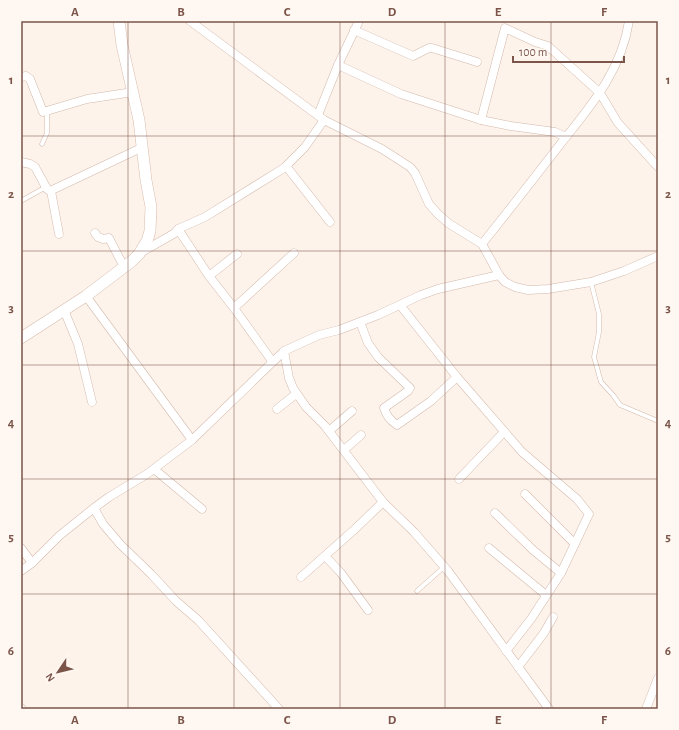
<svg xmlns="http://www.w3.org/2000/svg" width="679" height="730" viewBox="0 0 679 730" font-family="'Alegreya Sans',sans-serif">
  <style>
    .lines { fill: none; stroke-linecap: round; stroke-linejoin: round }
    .lane-casing { stroke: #d2b9ad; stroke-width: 5 }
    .street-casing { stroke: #d2b9ad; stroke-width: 9 }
    .secondary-casing { stroke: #d7bbad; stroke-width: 12 }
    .lane { stroke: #fff; stroke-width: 4 }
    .street { stroke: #fff; stroke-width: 8 }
    .secondary { stroke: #fff; stroke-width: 11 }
    .grid { fill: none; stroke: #7b554a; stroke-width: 1; stroke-opacity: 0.55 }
    .neatline { fill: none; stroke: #7b554a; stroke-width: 1.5 }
    .grid-label { font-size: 13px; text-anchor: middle; font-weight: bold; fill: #7b554a }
  </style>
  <rect width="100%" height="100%" fill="#fef3ea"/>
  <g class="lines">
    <defs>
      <g id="lane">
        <path d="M 42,144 L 47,133 L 47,111"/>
        <path d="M 21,201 L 46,187"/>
        <path d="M 591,282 L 599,314 L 599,332 L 594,357 L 601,382 L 613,395 L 620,405 L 658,421"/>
        <path d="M 417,591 L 444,567"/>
      </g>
      <g id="street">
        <path d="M 190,21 L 324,120 L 382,149 L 410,167 L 415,173 L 429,204 L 438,214 L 448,223 L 482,244 L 499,275 L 505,282 L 515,287 L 528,290 L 548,289 L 591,282 L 624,271 L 658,256"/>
        <path d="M 354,30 L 413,56 L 429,48 L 432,48 L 477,62"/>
        <path d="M 338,65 L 401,94 L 481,120 L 505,28 L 535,42 L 548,46 L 600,93 L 618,123 L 658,167"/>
        <path d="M 21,77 L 26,76 L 30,79 L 43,112 L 87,99 L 133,92"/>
        <path d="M 318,115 L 338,65 L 359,21"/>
        <path d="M 481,120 L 511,126 L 555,132 L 566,137"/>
        <path d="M 21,162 L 30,164 L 35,167 L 47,189 L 50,191 L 141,148"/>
        <path d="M 286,166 L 330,222"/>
        <path d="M 51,191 L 59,234"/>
        <path d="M 178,229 L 209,276 L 234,308 L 272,361"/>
        <path d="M 95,233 L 98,237 L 103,239 L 109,238 L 124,267"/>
        <path d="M 482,244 C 507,213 531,182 555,151 C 587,110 621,74 629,21"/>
        <path d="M 140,253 L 175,233 L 178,229 L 205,217 L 284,168 L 305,147 L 324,120"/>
        <path d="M 209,276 L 237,254"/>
        <path d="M 86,296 L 192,440"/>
        <path d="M 400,305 L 457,377 L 522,452 L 577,499 L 589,514 L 561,573 L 531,619 L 506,651"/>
        <path d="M 234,308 L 294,253"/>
        <path d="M 64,310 L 78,344 L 92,402"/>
        <path d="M 360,322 L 368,343 L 378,357 L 410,388 L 408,391 L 384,408 C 386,415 391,421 397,425 L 431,401 L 457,377"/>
        <path d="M 284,351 L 289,378 L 293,388 L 306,407 L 325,426 L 383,502 L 414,532 L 448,571 L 549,709"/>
        <path d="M 277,409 L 296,394"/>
        <path d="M 329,431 L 352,411"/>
        <path d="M 344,450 L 361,435"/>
        <path d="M 154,469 L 202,509"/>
        <path d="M 459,479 L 504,432"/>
        <path d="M 525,494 L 575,544"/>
        <path d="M 94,508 L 103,524 L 120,544 L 151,574 L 176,601 L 198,620 L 279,709"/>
        <path d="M 495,513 L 533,550 L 561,573"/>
        <path d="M 21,548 L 32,563"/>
        <path d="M 489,548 L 546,595"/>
        <path d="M 325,556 L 341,573 L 368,610"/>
        <path d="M 21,571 L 32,563 L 59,536 L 94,508 L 109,497 L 147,474 L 192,440 L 284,351 L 319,335 L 339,330 L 378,315 L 421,295 L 438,289 L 499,275"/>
        <path d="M 301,577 L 355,529 L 383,502"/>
        <path d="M 518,667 L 544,633 L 553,617"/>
        <path d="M 21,708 L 22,709"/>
        <path d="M 646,709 L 658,678"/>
      </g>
      <path id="secondary" d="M 21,338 L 86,296 L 132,261 L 139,254 L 147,241 L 150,231 L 151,207 L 146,180 L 139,120 L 122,45 L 119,21"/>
    </defs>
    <use href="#lane" class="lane-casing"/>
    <use href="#street" class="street-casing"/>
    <use href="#secondary" class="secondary-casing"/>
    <use href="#lane" class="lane"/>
    <use href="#street" class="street"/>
    <use href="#secondary" class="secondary"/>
  </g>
  <path class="grid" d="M 128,21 L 128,709M 234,21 L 234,709M 340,21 L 340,709M 445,21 L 445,709M 551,21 L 551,709M 21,136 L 658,136M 21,251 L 658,251M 21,365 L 658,365M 21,479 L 658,479M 21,594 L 658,594"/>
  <rect width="679" height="730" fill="none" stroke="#fff8f2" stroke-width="44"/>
  <g transform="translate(58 672) rotate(235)" stroke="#fff8f2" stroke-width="3" paint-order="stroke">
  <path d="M0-3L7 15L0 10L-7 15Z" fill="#7b554a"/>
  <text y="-6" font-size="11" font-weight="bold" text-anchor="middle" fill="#7b554a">N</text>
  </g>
  <path d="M513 56v6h111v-6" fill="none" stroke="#7b554a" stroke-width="2"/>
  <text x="519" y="56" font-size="12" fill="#7b554a" stroke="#fff8f2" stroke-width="3" paint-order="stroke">100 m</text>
  <rect x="22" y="22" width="635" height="686" class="neatline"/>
  <g class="grid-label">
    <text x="75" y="16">A</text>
    <text x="181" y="16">B</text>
    <text x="287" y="16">C</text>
    <text x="392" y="16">D</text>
    <text x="498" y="16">E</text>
    <text x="604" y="16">F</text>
    <text x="11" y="84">1</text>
    <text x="668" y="84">1</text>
    <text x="11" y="198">2</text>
    <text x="668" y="198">2</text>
    <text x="11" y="312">3</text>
    <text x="668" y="312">3</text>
    <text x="11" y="427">4</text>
    <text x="668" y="427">4</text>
    <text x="11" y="541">5</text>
    <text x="668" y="541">5</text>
    <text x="11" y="655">6</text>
    <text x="668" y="655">6</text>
    <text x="75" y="724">A</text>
    <text x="181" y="724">B</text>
    <text x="287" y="724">C</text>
    <text x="392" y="724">D</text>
    <text x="498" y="724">E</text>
    <text x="604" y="724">F</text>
  </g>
</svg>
